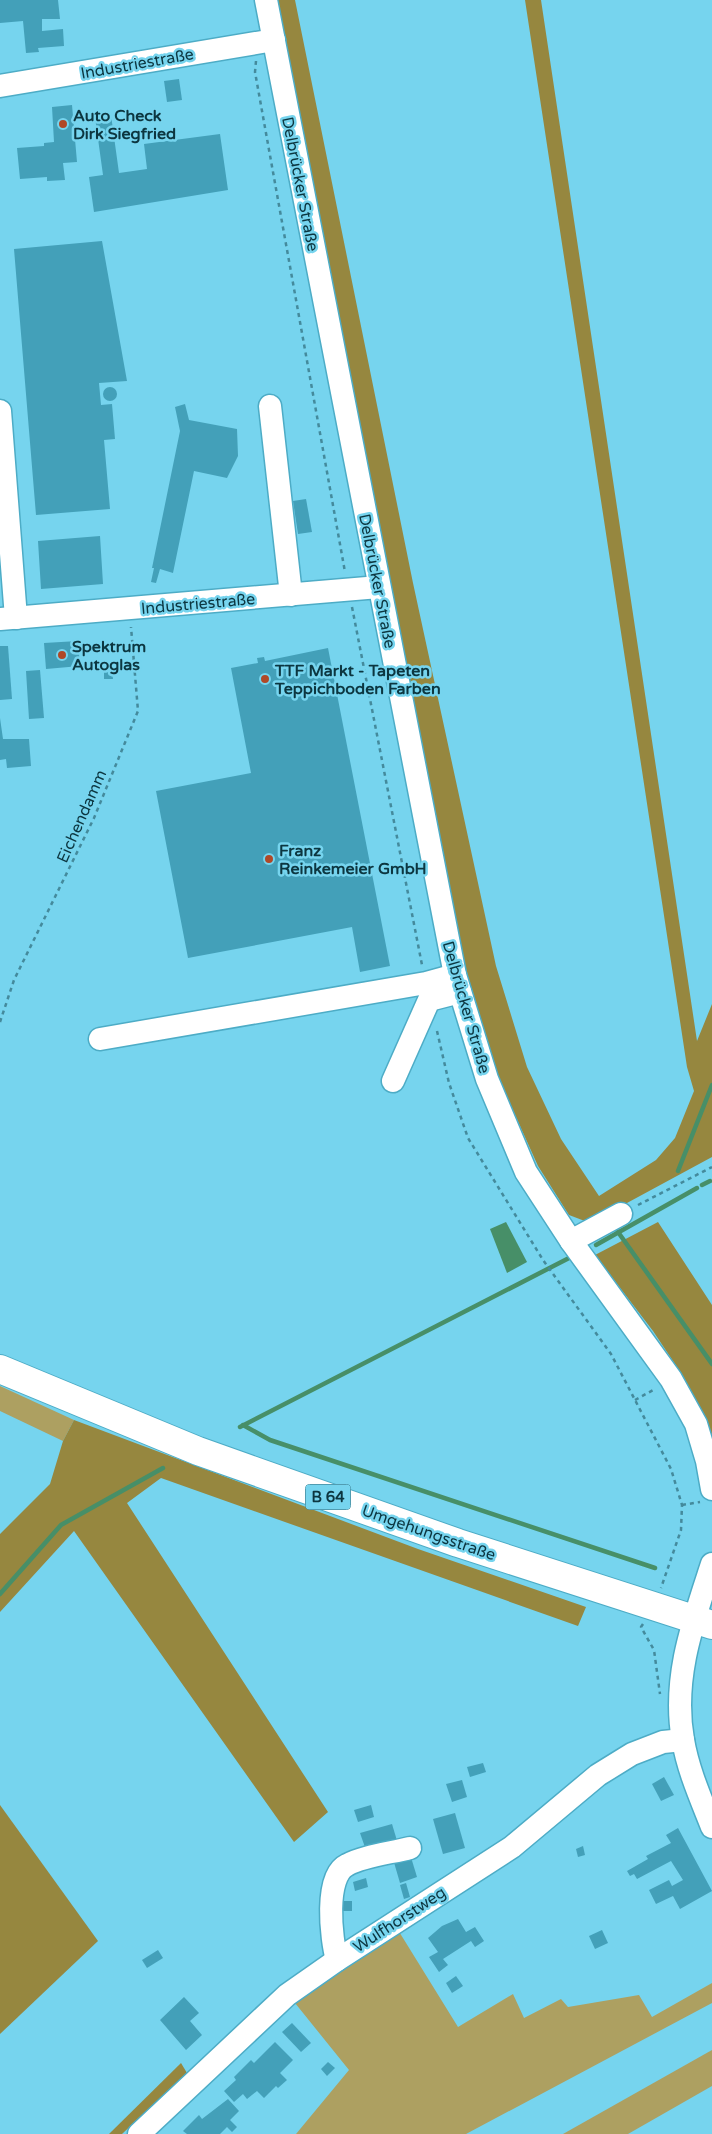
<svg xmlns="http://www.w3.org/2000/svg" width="712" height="2134" viewBox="0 0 712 2134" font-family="'Varela Round',sans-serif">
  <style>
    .green { fill: #ada061 }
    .forest { fill: #96873f }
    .water { fill: #478f68 }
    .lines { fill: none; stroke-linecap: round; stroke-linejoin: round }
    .stream { stroke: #478f68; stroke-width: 4.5 }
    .building { fill: #43a0b9 }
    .minor-casing { stroke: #4dacc6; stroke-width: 25 }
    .major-casing { stroke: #4dacc6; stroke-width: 30 }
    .path { stroke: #448a9c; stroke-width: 2.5; stroke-dasharray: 4 4; stroke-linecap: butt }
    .minor { stroke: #fff; stroke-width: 22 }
    .major { stroke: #fff; stroke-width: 28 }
    .poi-dot { fill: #b04827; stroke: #76d4ee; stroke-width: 2 }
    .labels { text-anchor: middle; stroke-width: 5; stroke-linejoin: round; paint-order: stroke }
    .shield { fill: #76d4ee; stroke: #2c6574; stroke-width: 1 }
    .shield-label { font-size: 15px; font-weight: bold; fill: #0c3640 }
    .street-label { font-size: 16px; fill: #0c3640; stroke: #76d4ee }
    .poi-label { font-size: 16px; font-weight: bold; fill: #0c3640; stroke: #76d4ee; text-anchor: start }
  </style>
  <rect width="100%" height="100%" fill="#76d4ee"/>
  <g class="green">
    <path d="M 0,1386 L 74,1420 L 63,1441 L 0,1411 Z"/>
    <path d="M 398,1930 L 458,2027 L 513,1994 L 524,2018 L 561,1999 L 568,2007 L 639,1995 L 652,2017 L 712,1983 L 712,2003 L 466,2134 L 296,2134 L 349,2070 L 295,2003 Z"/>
    <path d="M 712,2050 L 712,2086 L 628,2134 L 563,2134 Z"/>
  </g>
  <g class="forest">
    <path d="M 277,0 L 295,0 L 413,583 L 496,966 L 527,1067 L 561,1139 L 599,1196 L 656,1160 L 675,1138 L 694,1091 L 687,1067 L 525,0 L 541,0 L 697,1041 L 712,1004 L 712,1157 L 590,1223 L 569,1215 L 538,1166 L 498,1077 L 465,973 Z"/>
    <path d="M 658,1222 L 712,1305 L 712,1442 L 681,1373 L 653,1331 L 595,1255 Z"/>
    <path d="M 74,1420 L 418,1549 L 586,1607 L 578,1626 L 161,1478 L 127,1503 L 328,1812 L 294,1842 L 74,1531 L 0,1612 L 0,1534 L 50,1484 L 63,1441 Z"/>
    <path d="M 0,1805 L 98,1941 L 0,2034 Z"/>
    <path d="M 181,2063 L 187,2073 L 122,2134 L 109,2134 Z"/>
  </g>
  <path class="water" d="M 506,1222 L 527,1262 L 507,1273 L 490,1229 Z"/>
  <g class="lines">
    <g class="stream">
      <path d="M 678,1171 L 712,1085"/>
      <path d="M 702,1185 L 710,1181"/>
      <path d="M 618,1232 L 712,1364"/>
      <path d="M 596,1245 L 697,1188"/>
      <path d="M 243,1425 L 270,1440 L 655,1568"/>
      <path d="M 240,1427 L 571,1257"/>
      <path d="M 0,1594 L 61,1525 L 163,1468"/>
    </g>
  </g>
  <g class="building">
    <path d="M 0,0 L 58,0 L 60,19 L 42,19 L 42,31 L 63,29 L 64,46 L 38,48 L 39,52 L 26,53 L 23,21 L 0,23 Z"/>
    <path d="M 179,79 L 182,100 L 167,102 L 164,81 Z"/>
    <path d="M 72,105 L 77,162 L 63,163 L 65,180 L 47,181 L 47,177 L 20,179 L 17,148 L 44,146 L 44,143 L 54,142 L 52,107 Z"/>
    <path d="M 111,115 L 119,173 L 147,169 L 144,144 L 220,134 L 228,190 L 94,212 L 89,177 L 103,175 L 95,117 Z"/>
    <path d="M 102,241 L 127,381 L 99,383 L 101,405 L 112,404 L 115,439 L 104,440 L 110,509 L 36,515 L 14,249 Z"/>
    <circle cx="110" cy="394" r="7"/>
    <path d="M 185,404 L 189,420 L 237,429 L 238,456 L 227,478 L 194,471 L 173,573 L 160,569 L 156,583 L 151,582 L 154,568 L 152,568 L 180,431 L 175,407 Z"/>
    <path d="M 306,499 L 312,532 L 298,534 L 293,501 Z"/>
    <path d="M 100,536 L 103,584 L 41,589 L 38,541 Z"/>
    <path d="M 78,641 L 80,666 L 46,669 L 44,643 Z"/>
    <path d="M 0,646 L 8,646 L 12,699 L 0,700 Z"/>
    <path d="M 328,648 L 390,966 L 360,972 L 352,927 L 188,958 L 156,791 L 251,773 L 231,668 L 258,663 L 257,658 L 264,657 L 265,661 Z"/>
    <path d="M 111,664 L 113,679 L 104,679 L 104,665 Z"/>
    <path d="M 40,670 L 44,718 L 29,719 L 26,671 Z"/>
    <path d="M 0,718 L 3,739 L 29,739 L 31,766 L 7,768 L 6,759 L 0,760 Z"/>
    <path d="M 483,1763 L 486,1772 L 470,1777 L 467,1767 Z"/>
    <path d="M 664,1777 L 674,1795 L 661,1801 L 652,1784 Z"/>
    <path d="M 462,1780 L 467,1797 L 452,1802 L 446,1784 Z"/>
    <path d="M 371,1805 L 374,1817 L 358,1822 L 354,1810 Z"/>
    <path d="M 455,1813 L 465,1848 L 443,1854 L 433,1819 Z"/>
    <path d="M 392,1824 L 398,1844 L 367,1853 L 360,1833 Z"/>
    <path d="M 678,1828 L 712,1891 L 680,1909 L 673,1896 L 656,1904 L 649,1890 L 669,1880 L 672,1886 L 683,1880 L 671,1861 L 637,1879 L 634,1874 L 630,1876 L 627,1871 L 648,1859 L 646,1856 L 671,1843 L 666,1835 Z"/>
    <path d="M 583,1846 L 585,1855 L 578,1857 L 576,1849 Z"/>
    <path d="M 410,1854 L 417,1877 L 400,1883 L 393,1859 Z"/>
    <path d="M 366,1878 L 368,1887 L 355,1891 L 353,1882 Z"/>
    <path d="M 406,1883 L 410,1897 L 404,1899 L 400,1885 Z"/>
    <rect x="342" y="1901" width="10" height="10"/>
    <path d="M 458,1919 L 466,1932 L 475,1927 L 484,1941 L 475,1947 L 471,1941 L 443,1959 L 448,1965 L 439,1972 L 429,1957 L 438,1952 L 428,1938 L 442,1926 Z"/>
    <path d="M 602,1930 L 608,1943 L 595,1949 L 589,1936 Z"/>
    <path d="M 158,1950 L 163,1958 L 147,1968 L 142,1960 Z"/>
    <path d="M 456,1976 L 463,1986 L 452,1993 L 446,1983 Z"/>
    <path d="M 184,1997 L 199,2013 L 190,2021 L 202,2035 L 186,2050 L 160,2020 Z"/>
    <path d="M 292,2023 L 311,2043 L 301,2052 L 282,2032 Z"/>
    <path d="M 275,2042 L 293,2060 L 280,2073 L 287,2080 L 278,2088 L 276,2086 L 264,2098 L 257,2091 L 247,2099 L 243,2094 L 234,2102 L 224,2091 L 236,2080 L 234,2077 L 251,2060 L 254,2063 Z"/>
    <path d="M 328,2062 L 335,2068 L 327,2076 L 321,2069 Z"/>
    <path d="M 228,2099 L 239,2111 L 230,2120 L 237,2127 L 232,2132 L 227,2127 L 220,2134 L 187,2134 L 183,2131 L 199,2115 L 202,2119 Z"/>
  </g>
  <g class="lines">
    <defs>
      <g id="minor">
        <path d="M 266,0 L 455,975 L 487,1079 L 526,1172 L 571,1241 L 671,1379 L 696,1424 L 707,1461 L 712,1489"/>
        <path d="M 0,86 L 274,40"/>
        <path d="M 270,406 L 291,595"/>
        <path d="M 0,411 L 16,618"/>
        <path d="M 0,619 L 379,587"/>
        <path d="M 100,1039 L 426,983 L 455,975"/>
        <path d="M 393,1081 L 429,1000 L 460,992"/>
        <path d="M 571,1241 L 621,1214"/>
        <path d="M 712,1564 C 693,1622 672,1678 683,1740 C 688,1770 701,1799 712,1827"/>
        <path d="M 337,1960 C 331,1939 324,1876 347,1865 C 363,1856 391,1853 410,1848"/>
        <path d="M 139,2134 L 287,1995 L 337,1960 L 512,1847 L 598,1775 L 632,1754 L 663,1742 L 683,1740"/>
      </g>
      <path id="major" d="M 0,1369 L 198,1451 L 458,1543 L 712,1625"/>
    </defs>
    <use href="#minor" class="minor-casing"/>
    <use href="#major" class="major-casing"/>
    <g class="path">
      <path d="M 256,61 L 255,72 L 345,572"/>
      <path d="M 352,607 L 422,965"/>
      <path d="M 0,1022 L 14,980 L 94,818 L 138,711 L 131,627"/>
      <path d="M 437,1031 L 449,1083 L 468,1138 L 543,1260 L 611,1354 L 671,1469 L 682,1505 L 681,1530 L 661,1588"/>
      <path d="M 638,1205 L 712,1167"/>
      <path d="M 635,1400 L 655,1389"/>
      <path d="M 682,1505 L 700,1502"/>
      <path d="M 643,1624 L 641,1627 L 654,1650 L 660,1694"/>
    </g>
    <use href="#minor" class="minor"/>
    <use href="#major" class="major"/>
  </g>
  <g class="poi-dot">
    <circle cx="63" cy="124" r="5"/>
    <circle cx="62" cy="655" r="5"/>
    <circle cx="265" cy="679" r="5"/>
    <circle cx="269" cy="859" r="5"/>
  </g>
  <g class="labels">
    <rect class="shield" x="305.5" y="1484.5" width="45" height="25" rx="4"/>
    <g class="shield-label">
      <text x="328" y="1502">B 64</text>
    </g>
    <g class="street-label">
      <text transform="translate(137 63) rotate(-10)" y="6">Industriestraße</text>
      <text transform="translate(301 184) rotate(79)" y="6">Delbrücker Straße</text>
      <text transform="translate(378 581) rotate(79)" y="6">Delbrücker Straße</text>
      <text transform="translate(198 603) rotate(-5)" y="6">Industriestraße</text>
      <text transform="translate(81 816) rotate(-66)" y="6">Eichendamm</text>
      <text transform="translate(467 1007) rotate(74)" y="6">Delbrücker Straße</text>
      <text transform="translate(429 1532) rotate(19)" y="6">Umgehungsstraße</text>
      <text transform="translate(399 1919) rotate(-33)" y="6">Wulfhorstweg</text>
    </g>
    <g class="poi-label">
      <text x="73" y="121">Auto Check<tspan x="73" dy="18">Dirk Siegfried</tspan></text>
      <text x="72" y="652">Spektrum<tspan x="72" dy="18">Autoglas</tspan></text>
      <text x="275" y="676">TTF Markt - Tapeten<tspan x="275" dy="18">Teppichboden Farben</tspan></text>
      <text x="279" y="856">Franz<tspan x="279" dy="18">Reinkemeier GmbH</tspan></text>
    </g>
  </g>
</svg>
